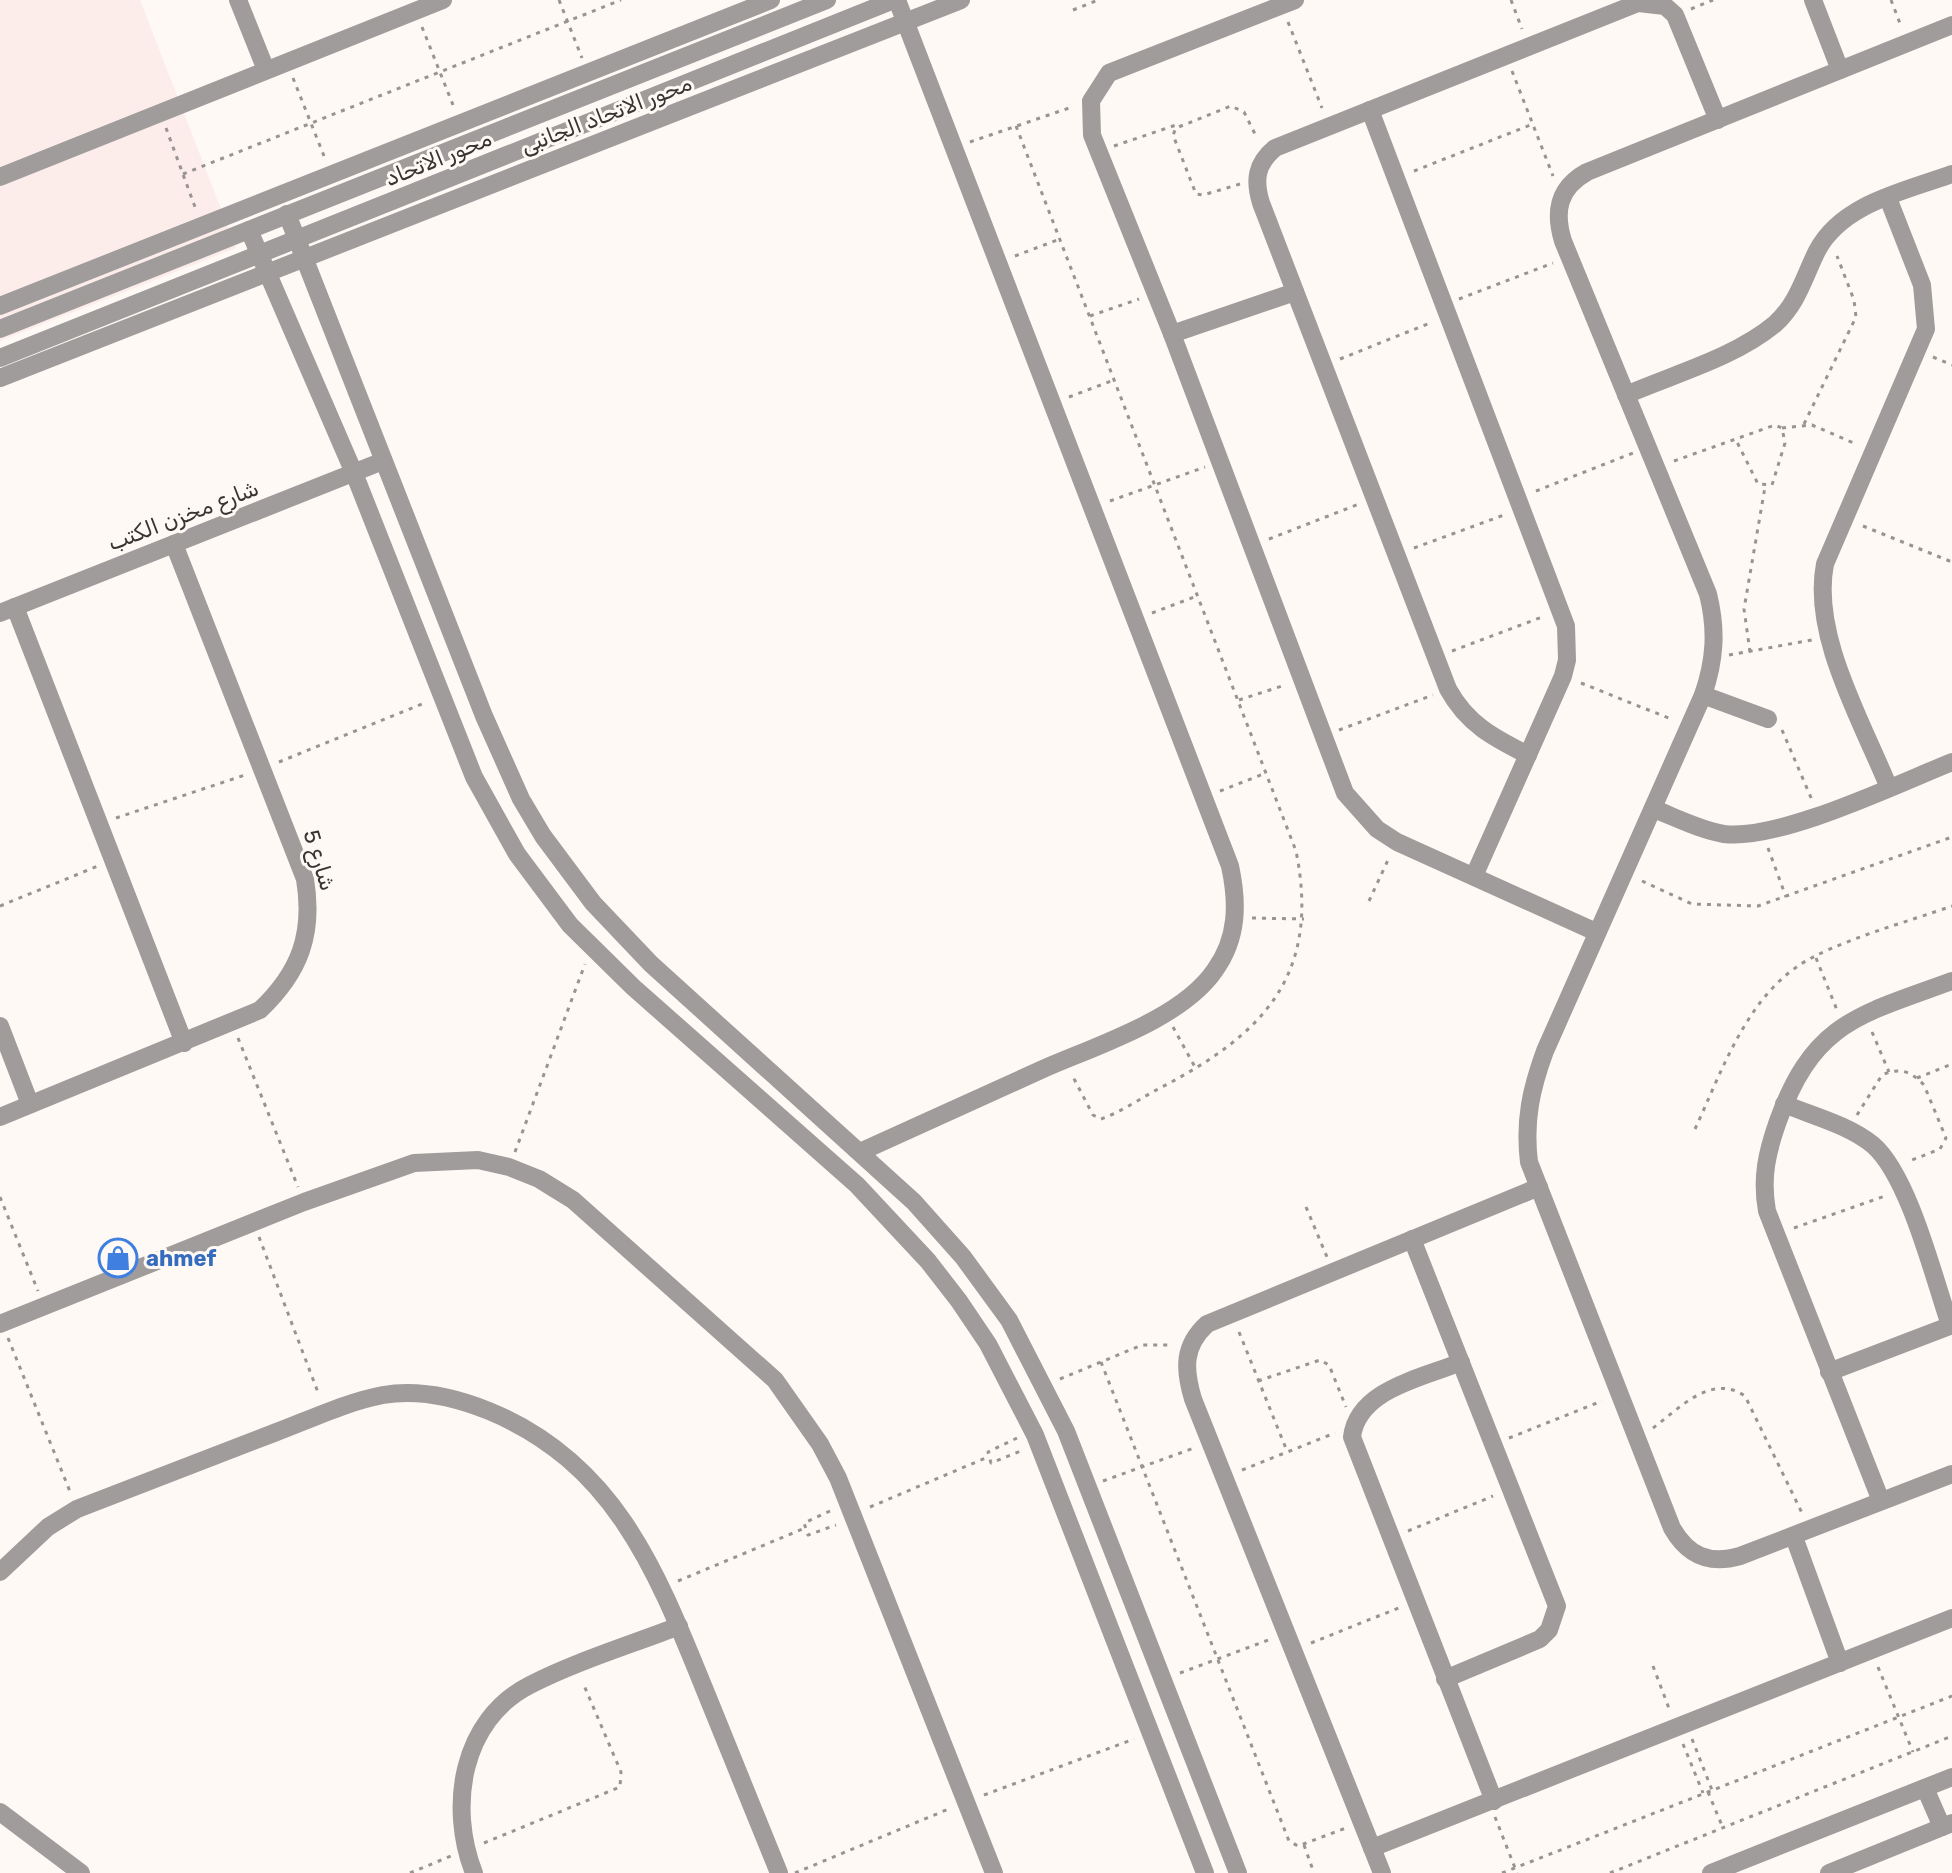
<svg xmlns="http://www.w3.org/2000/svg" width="1952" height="1873" viewBox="0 0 1952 1873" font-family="Rubik,Cairo,sans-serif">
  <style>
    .industrial { fill: #fcecea }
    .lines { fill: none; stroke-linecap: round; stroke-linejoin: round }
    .path { stroke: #989491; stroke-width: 3; stroke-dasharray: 4 6; stroke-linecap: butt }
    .minor { stroke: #9f9c9b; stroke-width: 18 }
    .labels { text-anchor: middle; stroke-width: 6; stroke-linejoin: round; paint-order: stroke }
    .street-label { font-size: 22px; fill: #373433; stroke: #fef9f4 }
    .shop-label { font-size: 22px; font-weight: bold; fill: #366cbe; stroke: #fef9f4; text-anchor: start }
  </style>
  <rect width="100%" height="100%" fill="#fef9f4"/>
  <path class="industrial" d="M 0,0 L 140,0 L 236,248 L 0,341 Z"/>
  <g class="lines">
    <g class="path">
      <path d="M 559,0 L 582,58"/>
      <path d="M 1511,0 L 1522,29"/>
      <path d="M 1891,0 L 1901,26"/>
      <path d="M 1691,9 L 1713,0"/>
      <path d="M 1073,10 L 1098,0"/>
      <path d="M 1288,22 L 1322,108"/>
      <path d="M 422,27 L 453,105"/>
      <path d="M 1512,71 L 1553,176"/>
      <path d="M 293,78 L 324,156"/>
      <path d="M 1016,126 L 1296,851 C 1321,975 1264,1034 1160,1088 C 1141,1098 1121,1112 1101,1119 L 1093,1115 L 1072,1075"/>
      <path d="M 166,128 L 195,207"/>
      <path d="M 970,142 L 1072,107"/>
      <path d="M 1114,146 L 1179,124"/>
      <path d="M 1414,171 L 1533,124"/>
      <path d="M 183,174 L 621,0"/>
      <path d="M 1240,184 L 1203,195 L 1196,194 L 1173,135 L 1176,128 L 1231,106 L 1244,112 L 1257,138"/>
      <path d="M 1015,256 L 1060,239"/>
      <path d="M 1459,299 L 1553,263"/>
      <path d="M 1090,316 L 1139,299"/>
      <path d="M 1933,357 L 1952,365"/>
      <path d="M 1340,359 L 1430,323"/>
      <path d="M 1069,397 L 1114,380"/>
      <path d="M 1804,424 L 1856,317 L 1854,300 L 1837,256"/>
      <path d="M 1782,428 L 1812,425 L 1856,444"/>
      <path d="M 1674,461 L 1775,425 L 1782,428 L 1785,443 L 1772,485 L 1758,484 L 1735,438"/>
      <path d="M 1536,491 L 1633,453"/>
      <path d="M 1110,501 L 1205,467"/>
      <path d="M 1863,526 L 1952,562"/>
      <path d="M 1269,539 L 1359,504"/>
      <path d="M 1414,548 L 1504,515"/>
      <path d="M 1152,613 L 1197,596"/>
      <path d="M 1452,651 L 1542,617"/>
      <path d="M 1750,652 L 1744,609 L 1765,487"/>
      <path d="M 1729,655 L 1812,640"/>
      <path d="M 1581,683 L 1671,719"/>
      <path d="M 1239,700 L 1285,685"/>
      <path d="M 1339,730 L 1433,695"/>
      <path d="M 1782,730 L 1812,800"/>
      <path d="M 279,762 L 427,702"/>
      <path d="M 1220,791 L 1266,773"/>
      <path d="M 116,818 L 245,775"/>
      <path d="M 1768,848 L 1786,897"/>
      <path d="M 1642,881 L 1692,904 L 1758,906 L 1952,837"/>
      <path d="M 1369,901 L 1388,860"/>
      <path d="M 0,906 L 98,866"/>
      <path d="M 1252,918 L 1304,919"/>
      <path d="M 1816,958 L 1837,1010"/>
      <path d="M 1173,1027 L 1196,1069"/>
      <path d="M 1872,1032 L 1889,1072"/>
      <path d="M 238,1038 L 298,1187"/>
      <path d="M 1917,1078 L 1952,1064"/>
      <path d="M 1857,1115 L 1882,1075 C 1899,1067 1911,1071 1924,1085 L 1946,1138 L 1940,1149 L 1907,1162"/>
      <path d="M 1695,1129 C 1721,1073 1745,1002 1798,966 C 1833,942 1910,921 1952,906"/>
      <path d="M 515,1152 L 585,964"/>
      <path d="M 0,1197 L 38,1291"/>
      <path d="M 1306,1207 L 1327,1257"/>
      <path d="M 1794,1228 L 1885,1196"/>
      <path d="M 259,1237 L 319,1395"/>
      <path d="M 1239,1332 L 1287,1451"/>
      <path d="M 8,1338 L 71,1494"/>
      <path d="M 1101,1362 L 1289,1841 L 1298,1846 L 1346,1828"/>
      <path d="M 1060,1379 L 1142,1345 L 1173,1345"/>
      <path d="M 1258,1381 L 1320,1360 L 1329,1365 L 1346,1407"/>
      <path d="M 1653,1428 C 1680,1408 1711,1373 1745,1396 L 1802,1513"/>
      <path d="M 1017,1438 L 988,1452 L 991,1463 L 1023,1450"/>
      <path d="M 1509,1438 L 1602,1401"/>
      <path d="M 1242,1470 L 1335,1433"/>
      <path d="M 1103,1481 L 1194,1448"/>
      <path d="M 870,1507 L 988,1457"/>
      <path d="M 830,1511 L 804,1523 L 808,1535 L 836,1525"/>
      <path d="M 1408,1531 L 1493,1496"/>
      <path d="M 678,1581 L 805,1528"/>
      <path d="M 1311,1643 L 1401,1607"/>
      <path d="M 1653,1666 L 1670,1711"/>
      <path d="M 1878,1667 L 1913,1752"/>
      <path d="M 1180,1673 L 1271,1639"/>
      <path d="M 1692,1739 L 1712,1790"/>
      <path d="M 1683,1744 L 1703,1793"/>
      <path d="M 1708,1792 L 1723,1828"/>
      <path d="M 984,1795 L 1134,1739"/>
      <path d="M 1495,1817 L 1517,1873"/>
      <path d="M 484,1843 L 620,1787 L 621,1772 L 583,1683"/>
      <path d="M 1304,1845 L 1314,1873"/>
      <path d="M 410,1873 L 451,1856"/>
      <path d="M 795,1873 L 951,1808"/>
      <path d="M 1502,1873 L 1952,1696"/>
      <path d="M 1610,1873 L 1952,1736"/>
    </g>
    <g class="minor">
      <path d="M 238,0 L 266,70"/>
      <path d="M 1295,0 L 1109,73 L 1091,101 L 1092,135 L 1172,334 L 1345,793 L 1377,829 L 1397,842 L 1596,932"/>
      <path d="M 1813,0 L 1840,70"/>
      <path d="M 1952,25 L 1587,172 C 1558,188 1554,212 1563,241 L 1708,594 C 1717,630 1715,660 1703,695 L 1545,1051 C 1531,1089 1524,1121 1529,1162 L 1672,1528 C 1688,1556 1709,1565 1740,1556 L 1952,1474"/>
      <path d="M 1370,110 L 1566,626 L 1567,660 L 1563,676 L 1474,876"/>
      <path d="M 0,177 L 443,0"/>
      <path d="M 1888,198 L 1922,285 L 1926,329 L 1825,564 C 1811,635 1862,721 1889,788"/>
      <path d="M 287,214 L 484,716 L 521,799 L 543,836 L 593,903 L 651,964 L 914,1202 L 963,1257 L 1009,1320 L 1066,1431 L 1238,1873"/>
      <path d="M 249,230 L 354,473 L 474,777 L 517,854 L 570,925 L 633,987 L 857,1185 L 928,1261 L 959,1301 L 988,1344 L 1035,1435 L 1205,1873"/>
      <path d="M 0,306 L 771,0"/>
      <path d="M 0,329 L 827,0"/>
      <path d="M 1172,334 L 1295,292"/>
      <path d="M 0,358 L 894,0"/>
      <path d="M 0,378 L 961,0"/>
      <path d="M 1626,395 C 1674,374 1734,358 1775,324 C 1798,303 1804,277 1817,251 C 1842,203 1906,191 1952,174"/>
      <path d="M 15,607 L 184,1043"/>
      <path d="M 0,613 L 383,461"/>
      <path d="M 1703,695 L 1768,719"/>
      <path d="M 1528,755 C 1494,738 1467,724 1448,689 L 1261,203 C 1254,180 1256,164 1275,148 L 1638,3 L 1665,6 L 1675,15 L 1718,120"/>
      <path d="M 1654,809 C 1677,818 1700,830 1724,834 C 1779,841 1897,784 1952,762"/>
      <path d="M 0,1026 L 30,1104"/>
      <path d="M 1784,1104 C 1813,1116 1849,1125 1873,1145 C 1909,1176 1934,1279 1950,1325"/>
      <path d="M 0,1117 L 260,1010 C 300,972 314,934 305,879 L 174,544"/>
      <path d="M 860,1152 C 921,1124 982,1097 1043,1069 C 1095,1046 1182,1019 1215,970 C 1238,938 1238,903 1230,866 L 897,0"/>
      <path d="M 1412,1239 L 1557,1606 L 1549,1630 L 1540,1639 L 1445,1679"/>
      <path d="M 0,1324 L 304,1202 L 414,1163 L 478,1160 L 509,1167 L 539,1179 L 573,1200 L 775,1380 L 820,1444 L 838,1478 L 994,1873"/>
      <path d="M 1461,1362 C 1423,1378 1358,1389 1352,1437 L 1494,1801"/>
      <path d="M 1829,1372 L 1952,1325"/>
      <path d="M 1881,1501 L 1767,1211 C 1761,1178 1767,1152 1778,1121 C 1814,1021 1860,1015 1952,981"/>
      <path d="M 1794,1537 L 1840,1663"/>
      <path d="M 0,1572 L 48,1527 L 77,1509 C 143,1483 209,1458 274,1433 C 309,1420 346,1402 383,1395 C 418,1389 457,1398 489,1411 C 615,1463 657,1572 704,1688 C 729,1750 754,1811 779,1873"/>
      <path d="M 1925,1788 L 1942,1827"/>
      <path d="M 0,1812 L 81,1873"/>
      <path d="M 1372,1848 L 1952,1618"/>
      <path d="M 474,1873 C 448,1807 461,1720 530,1685 C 577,1661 630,1645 679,1626"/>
      <path d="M 1382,1873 L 1193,1399 C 1184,1369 1183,1346 1207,1324 L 1539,1187"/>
      <path d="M 1711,1873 L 1952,1777"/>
      <path d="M 1829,1873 L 1952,1823"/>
    </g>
  </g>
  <defs>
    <symbol id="shop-ring" viewBox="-11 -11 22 22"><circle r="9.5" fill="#fef9f4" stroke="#3f7fe0" stroke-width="1.5"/><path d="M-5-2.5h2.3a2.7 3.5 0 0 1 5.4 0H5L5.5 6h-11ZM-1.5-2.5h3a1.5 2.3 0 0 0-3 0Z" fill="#3f7fe0"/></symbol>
  </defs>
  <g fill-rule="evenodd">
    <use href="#shop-ring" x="96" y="1236" width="44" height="44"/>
  </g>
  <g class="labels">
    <g class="street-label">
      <text transform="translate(606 114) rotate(-21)" y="8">محور الاتحاد الجانبى</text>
      <text transform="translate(438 158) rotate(-22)" y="8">محور الاتحاد</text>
      <text transform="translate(183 515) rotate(-21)" y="8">شارع مخزن الكتب</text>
      <text transform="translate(320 860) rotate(73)" y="8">شارع 5</text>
    </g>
    <g class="shop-label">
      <text x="146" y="1266">ahmef</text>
    </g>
  </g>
</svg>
